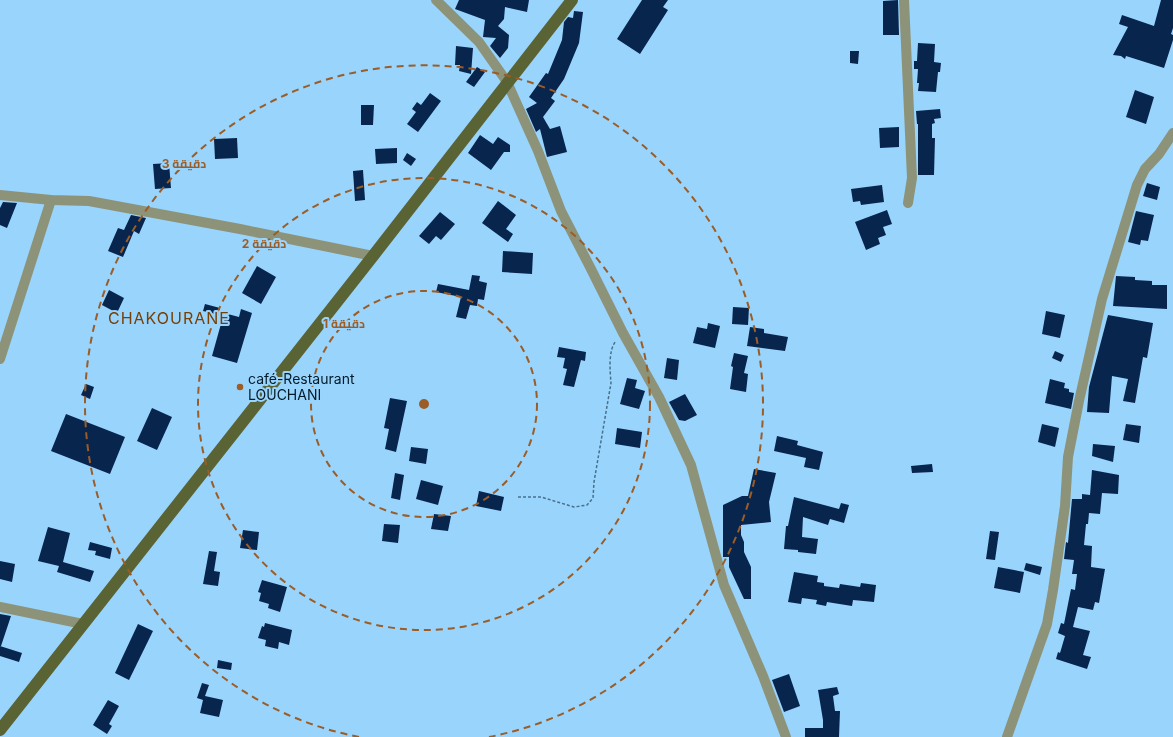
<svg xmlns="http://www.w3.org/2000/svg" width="1173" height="737" viewBox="0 0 1173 737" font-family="Inter,Cairo,sans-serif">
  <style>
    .building { fill: #08254e }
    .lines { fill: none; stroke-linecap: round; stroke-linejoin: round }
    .path { stroke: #48708a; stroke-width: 1.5; stroke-dasharray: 3 2; stroke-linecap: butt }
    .street { stroke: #8d9379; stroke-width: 10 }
    .primary { stroke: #5a6333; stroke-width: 12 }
    .ring { fill: none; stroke: #9c5c25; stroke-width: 2; stroke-dasharray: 7 5 }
    .poi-dot { fill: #9c5c25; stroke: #99d4fc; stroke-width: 1.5 }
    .labels { text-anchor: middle; stroke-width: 4; stroke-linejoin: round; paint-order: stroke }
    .poi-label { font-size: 14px; fill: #031b29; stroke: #99d4fc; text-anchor: start }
    .quarter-label { font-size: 16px; letter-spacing: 1px; fill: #773f04; stroke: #99d4fc }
    .centre { fill: #9c5c25; stroke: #99d4fc; stroke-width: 2 }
    .ring-label { font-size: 12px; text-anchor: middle; font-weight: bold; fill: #9c5c25; stroke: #99d4fc; stroke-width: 4; stroke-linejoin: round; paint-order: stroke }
  </style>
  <rect width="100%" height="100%" fill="#99d4fc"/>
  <g class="building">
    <path d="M 459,0 L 529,0 L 527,12 L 505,7 L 504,19 L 498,26 L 509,35 L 508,48 L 500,58 L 490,46 L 496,38 L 483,37 L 485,20 L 455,9 Z"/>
    <path d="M 642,0 L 668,0 L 663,7 L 668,10 L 640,54 L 617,39 Z"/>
    <path d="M 898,0 L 899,35 L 883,35 L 883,1 Z"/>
    <path d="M 1161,0 L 1173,0 L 1173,28 L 1171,34 L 1173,35 L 1173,40 L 1164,68 L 1126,56 L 1125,59 L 1121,56 L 1113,55 L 1128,27 L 1119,24 L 1122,15 L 1154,26 Z"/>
    <path d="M 574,11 L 583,12 L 579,43 L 564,79 L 551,98 L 555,101 L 543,117 L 550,129 L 560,126 L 567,152 L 547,157 L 540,129 L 536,132 L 526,109 L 537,103 L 529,97 L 546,73 L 548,74 L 562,40 L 564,22 L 568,17 L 573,18 Z"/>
    <path d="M 918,43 L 935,44 L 934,62 L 941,63 L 940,72 L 938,72 L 936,92 L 918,91 L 919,83 L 917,83 L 918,69 L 914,69 L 914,61 L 917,61 Z"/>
    <path d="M 456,46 L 473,48 L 471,74 L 459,71 L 460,65 L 455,65 Z"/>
    <path d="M 850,51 L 859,51 L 858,64 L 850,63 Z"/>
    <path d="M 477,67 L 485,72 L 474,87 L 466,82 Z"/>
    <path d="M 1135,90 L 1154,97 L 1146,124 L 1126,117 Z"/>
    <path d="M 430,93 L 441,101 L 418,132 L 407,124 L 416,112 L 412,109 L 417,102 L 421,105 Z"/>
    <path d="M 361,105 L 374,105 L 373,125 L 361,125 Z"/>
    <path d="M 940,109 L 941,118 L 934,119 L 935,123 L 932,124 L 932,138 L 935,138 L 934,175 L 918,175 L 918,124 L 917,124 L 916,111 Z"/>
    <path d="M 899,127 L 899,147 L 880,148 L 879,128 Z"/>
    <path d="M 480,135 L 493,144 L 498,137 L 510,145 L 510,152 L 504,152 L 491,170 L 468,153 Z"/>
    <path d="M 237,138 L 238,158 L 215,159 L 214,139 Z"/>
    <path d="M 397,148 L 397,163 L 376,164 L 375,149 Z"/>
    <path d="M 407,153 L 416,159 L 411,166 L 403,160 Z"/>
    <path d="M 169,163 L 171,188 L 155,189 L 153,164 Z"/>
    <path d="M 363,170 L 365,200 L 355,201 L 353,171 Z"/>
    <path d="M 1147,183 L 1160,187 L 1157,200 L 1143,196 Z"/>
    <path d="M 882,185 L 884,202 L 861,205 L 860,201 L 853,202 L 851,189 Z"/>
    <path d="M 498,201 L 516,215 L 506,229 L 513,234 L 508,242 L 482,223 Z"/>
    <path d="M 3,202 L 17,203 L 7,228 L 0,225 L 0,208 Z"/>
    <path d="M 887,210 L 892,224 L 883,227 L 886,235 L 878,238 L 880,244 L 866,250 L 855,222 Z"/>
    <path d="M 1136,211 L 1154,215 L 1148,241 L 1141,240 L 1140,245 L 1128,242 Z"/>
    <path d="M 440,212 L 455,224 L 441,240 L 436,236 L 429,244 L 419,236 Z"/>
    <path d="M 131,215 L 146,218 L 139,234 L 134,231 L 123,257 L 108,251 L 118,228 L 124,230 Z"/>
    <path d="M 503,251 L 533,253 L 532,274 L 502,272 Z"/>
    <path d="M 257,266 L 276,277 L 261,304 L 242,293 Z"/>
    <path d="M 472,275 L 480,276 L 479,281 L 487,283 L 484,300 L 478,299 L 477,306 L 470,305 L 466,319 L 456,317 L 461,297 L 436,292 L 438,284 L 469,290 Z"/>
    <path d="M 1116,276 L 1135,277 L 1135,280 L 1152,281 L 1152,285 L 1167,285 L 1167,309 L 1113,306 Z"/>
    <path d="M 109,290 L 124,298 L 117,313 L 102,305 Z"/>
    <path d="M 205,304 L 220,308 L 219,315 L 203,311 Z"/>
    <path d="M 733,307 L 749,308 L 748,325 L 732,324 Z"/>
    <path d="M 241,309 L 252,313 L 237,363 L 212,356 L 224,313 L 239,317 Z"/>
    <path d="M 1046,311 L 1065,315 L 1060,338 L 1042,334 Z"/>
    <path d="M 1108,315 L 1153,323 L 1147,358 L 1143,357 L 1135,403 L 1123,401 L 1128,379 L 1112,376 L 1109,413 L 1087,412 L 1089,387 Z"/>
    <path d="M 708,323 L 720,326 L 715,348 L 693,343 L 697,327 L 707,329 Z"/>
    <path d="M 750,327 L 764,329 L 764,333 L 788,337 L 785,351 L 747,346 Z"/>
    <path d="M 559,347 L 586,352 L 585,361 L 581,360 L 574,387 L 563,385 L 567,369 L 563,368 L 565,358 L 557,357 Z"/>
    <path d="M 1055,351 L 1064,355 L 1061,362 L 1052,358 Z"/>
    <path d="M 734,353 L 748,356 L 744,373 L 748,374 L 746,392 L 730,389 L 733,367 L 731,366 Z"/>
    <path d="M 667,358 L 679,360 L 677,380 L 664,378 Z"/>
    <path d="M 627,378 L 637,380 L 635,388 L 645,391 L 639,409 L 620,404 Z"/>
    <path d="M 1050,379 L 1065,383 L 1064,388 L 1069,389 L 1069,392 L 1074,393 L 1071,409 L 1045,403 Z"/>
    <path d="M 86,384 L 94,387 L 90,399 L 81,395 Z"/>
    <path d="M 685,394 L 697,415 L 685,421 L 679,420 L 669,402 Z"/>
    <path d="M 390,398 L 407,401 L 396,452 L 385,449 L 389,429 L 384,428 Z"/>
    <path d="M 152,408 L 172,417 L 157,450 L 137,441 Z"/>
    <path d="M 66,414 L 125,437 L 110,474 L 51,451 Z"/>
    <path d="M 1042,424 L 1059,428 L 1055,447 L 1038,442 Z"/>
    <path d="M 1126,424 L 1141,426 L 1139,443 L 1123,440 Z"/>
    <path d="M 617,428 L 642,432 L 640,448 L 615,444 Z"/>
    <path d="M 777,436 L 798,441 L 797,445 L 823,452 L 819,470 L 804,467 L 806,458 L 774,451 Z"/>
    <path d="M 1093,444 L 1115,446 L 1113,462 L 1092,456 Z"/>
    <path d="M 411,447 L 428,449 L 426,464 L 409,461 Z"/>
    <path d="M 932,464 L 933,472 L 912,473 L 911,466 Z"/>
    <path d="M 754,469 L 776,473 L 769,502 L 771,522 L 741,525 L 741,535 L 744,542 L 744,552 L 751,567 L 751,599 L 744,599 L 729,567 L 729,557 L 723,557 L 723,505 L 742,496 L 748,496 Z"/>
    <path d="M 1092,470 L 1119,475 L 1118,494 L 1102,493 L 1100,514 L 1089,513 L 1088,524 L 1086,524 L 1084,545 L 1092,546 L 1091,567 L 1105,569 L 1099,603 L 1095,602 L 1093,610 L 1078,607 L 1073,627 L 1090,631 L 1083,655 L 1091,657 L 1087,669 L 1056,659 L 1058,652 L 1060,653 L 1065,636 L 1058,633 L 1061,623 L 1064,624 L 1071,589 L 1075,590 L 1077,574 L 1072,574 L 1074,560 L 1064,559 L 1066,542 L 1068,543 L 1072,499 L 1082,499 L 1082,494 L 1090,495 Z"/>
    <path d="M 395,473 L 404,475 L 400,500 L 391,498 Z"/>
    <path d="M 421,480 L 443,486 L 438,505 L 416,499 Z"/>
    <path d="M 479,491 L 504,497 L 501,511 L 476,506 Z"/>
    <path d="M 794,497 L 839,509 L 841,503 L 849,505 L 844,523 L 830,519 L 828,525 L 803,517 L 802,537 L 818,539 L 816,554 L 798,552 L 798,550 L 784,549 L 786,526 L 788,526 Z"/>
    <path d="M 434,514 L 451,516 L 448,531 L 431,529 Z"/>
    <path d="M 384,524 L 400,525 L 398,543 L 382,541 Z"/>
    <path d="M 48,527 L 70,533 L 63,562 L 94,571 L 90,582 L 57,572 L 59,566 L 38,561 Z"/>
    <path d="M 243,530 L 259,532 L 257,550 L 240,548 Z"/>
    <path d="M 990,531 L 999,532 L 995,560 L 986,559 Z"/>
    <path d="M 90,542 L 112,548 L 110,559 L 95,555 L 96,551 L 88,550 Z"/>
    <path d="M 209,551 L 217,552 L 214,571 L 220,572 L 218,586 L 203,584 Z"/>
    <path d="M 0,561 L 15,564 L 12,582 L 0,579 Z"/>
    <path d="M 1026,563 L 1042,567 L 1040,575 L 1024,570 Z"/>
    <path d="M 998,567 L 1024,572 L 1020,593 L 994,588 Z"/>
    <path d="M 794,572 L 818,576 L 817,582 L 824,583 L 824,586 L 839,588 L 840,584 L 860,587 L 861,583 L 876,585 L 874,602 L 853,600 L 852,606 L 827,602 L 826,606 L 816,604 L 817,600 L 802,598 L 801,604 L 788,602 Z"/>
    <path d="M 262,580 L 287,587 L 280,612 L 268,608 L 269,604 L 259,601 L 261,593 L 258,592 Z"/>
    <path d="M 0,614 L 11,616 L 1,646 L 0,646 Z"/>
    <path d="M 265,623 L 292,630 L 289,645 L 279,642 L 278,649 L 265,646 L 266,640 L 258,638 L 262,626 L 264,627 Z"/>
    <path d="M 138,624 L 153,631 L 129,680 L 115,673 Z"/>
    <path d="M 0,646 L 22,653 L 19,662 L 0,656 Z"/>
    <path d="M 218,660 L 232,663 L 231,670 L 217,668 Z"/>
    <path d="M 789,674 L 800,706 L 784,712 L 772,680 Z"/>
    <path d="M 202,683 L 209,685 L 205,696 L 223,700 L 219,717 L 200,713 L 203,700 L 197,698 Z"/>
    <path d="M 837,687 L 839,694 L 833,696 L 835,711 L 840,711 L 839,737 L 805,737 L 805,728 L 823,728 L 823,720 L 818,690 Z"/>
    <path d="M 108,700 L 119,706 L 109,724 L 112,726 L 107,734 L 93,725 Z"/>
  </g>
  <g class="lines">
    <path class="path" d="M 518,497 L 541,497 L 574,507 L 587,505 L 593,498 L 594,482 L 611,383 C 610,371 608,350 616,341"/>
    <g class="street">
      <path d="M 436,0 L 479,42 L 507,82 L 538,151 L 561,211 L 590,267 L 623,333 L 659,397 L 691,465 L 724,585 L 763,676 L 786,737"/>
      <path d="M 904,0 L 912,178 L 908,203"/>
      <path d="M 0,195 L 51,200 L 89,201 L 240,229 L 373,256"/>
      <path d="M 0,359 L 51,200"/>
      <path d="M 0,607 L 83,624"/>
      <path d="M 1007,737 L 1047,624 L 1053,590 L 1065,506 L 1068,457 L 1079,401 L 1102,299 L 1137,185 L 1145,169 L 1159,154 L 1173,133"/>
    </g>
    <path class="primary" d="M 0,730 L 373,256 L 572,0"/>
  </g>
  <g class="ring">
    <circle cx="424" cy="404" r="113"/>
    <circle cx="424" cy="404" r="226"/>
    <path d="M359 737A339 339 0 1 1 489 737"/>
  </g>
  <circle class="poi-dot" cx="240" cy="387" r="4"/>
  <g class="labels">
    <g class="poi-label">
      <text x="248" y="384">café-Restaurant<tspan x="248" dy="16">LOUCHANI</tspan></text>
    </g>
    <g class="quarter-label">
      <text x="169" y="324">CHAKOURANE</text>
    </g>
  </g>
  <circle cx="424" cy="404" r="6" class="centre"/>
  <g class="ring-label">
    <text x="184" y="168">3 دقيقة</text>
    <text x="264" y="248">2 دقيقة</text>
    <text x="344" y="328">1 دقيقة</text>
  </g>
</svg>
